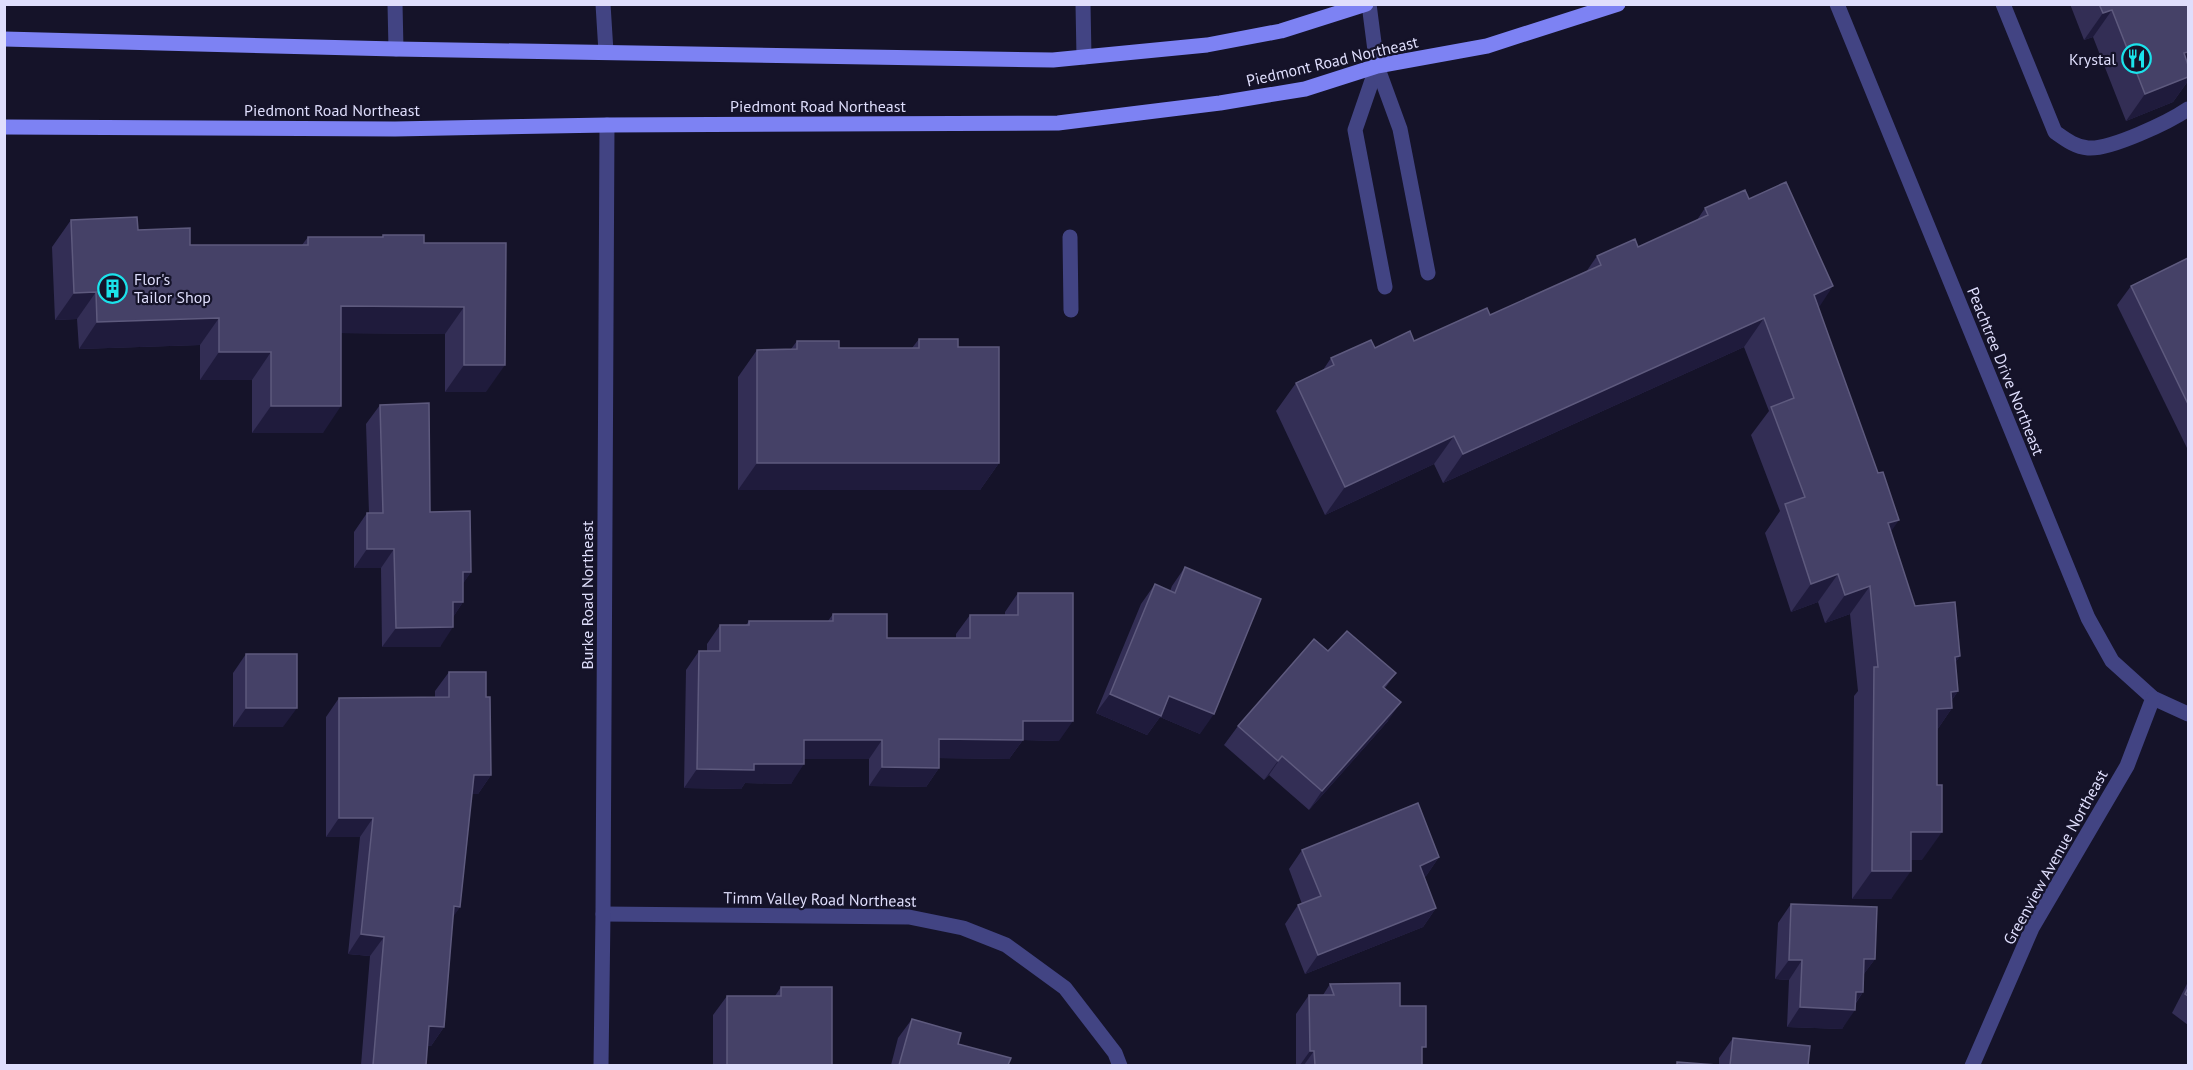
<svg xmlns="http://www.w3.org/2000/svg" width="2193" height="1070" viewBox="0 0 2193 1070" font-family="'PT Sans',sans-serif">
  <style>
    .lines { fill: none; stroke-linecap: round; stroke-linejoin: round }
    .service { stroke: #424483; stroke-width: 15 }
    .minor { stroke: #424483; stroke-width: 15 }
    .tertiary { stroke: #424483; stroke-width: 15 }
    .secondary { stroke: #7d82f3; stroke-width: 15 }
    .wall { fill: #332e55 }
    .shaded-wall { fill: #1f1b3c }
    .building { fill: #454167; stroke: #5e5a7e; stroke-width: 1.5 }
    .labels { text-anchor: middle; stroke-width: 4.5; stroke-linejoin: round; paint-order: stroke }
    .poi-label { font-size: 16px; fill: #dfdefc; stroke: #151329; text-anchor: end }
    .street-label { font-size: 16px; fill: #dfdefc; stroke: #151329 }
  </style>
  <rect width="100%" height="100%" fill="#151329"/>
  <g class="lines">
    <g class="service">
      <path d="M 395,4 L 396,49"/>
      <path d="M 603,4 L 606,52"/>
      <path d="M 1083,4 L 1084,57"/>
      <path d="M 2003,4 L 2055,132 C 2065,139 2075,147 2088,148 C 2110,150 2169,122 2188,109"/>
      <path d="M 1377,66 L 1355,130 L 1385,287"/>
      <path d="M 1377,66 L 1400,129 L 1428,273"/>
      <path d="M 1070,237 L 1071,310"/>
    </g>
    <g class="minor">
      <path d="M 1837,4 L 2088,618 L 2112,661 L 2153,698 L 2188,714"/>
      <path d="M 603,914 L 909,917 L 963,928 L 1006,945 L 1065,988 L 1115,1053 L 1120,1066"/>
      <path d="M 601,1066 L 603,914 L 607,125"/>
      <path d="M 1972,1066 L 2032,928 L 2127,766 L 2153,698"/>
    </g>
    <path class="tertiary" d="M 1369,4 L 1377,66"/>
    <g class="secondary">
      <path d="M 4,39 L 396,49 L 1053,60 L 1207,45 L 1281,31 L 1366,4"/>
      <path d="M 4,127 L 395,129 L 607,125 L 1058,123 L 1220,103 L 1305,89 L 1377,66 L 1487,46 L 1618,4"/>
    </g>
  </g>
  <g class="wall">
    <path d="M 2070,4 L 2188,4 L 2188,81 L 2173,102 L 2126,121 L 2093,37 L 2084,40 Z"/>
    <path d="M 1749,199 L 1818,308 L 1915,606 L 1960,656 L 1955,663 L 1958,691 L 1952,700 L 1952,708 L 1937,730 L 1922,860 L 1911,860 L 1891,899 L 1852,899 L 1854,696 L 1858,691 L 1850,614 L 1825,623 L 1818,602 L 1791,612 L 1765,533 L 1780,511 L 1751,435 L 1769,411 L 1744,347 L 1443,483 L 1434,464 L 1325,515 L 1276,411 L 1296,383 L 1323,370 L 1331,358 L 1375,348 L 1414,341 L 1490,315 L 1586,272 L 1597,256 L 1638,247 L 1697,220 L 1705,208 Z"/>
    <path d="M 71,220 L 190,245 L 302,245 L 308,237 L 382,237 L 383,235 L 424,243 L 506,243 L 486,392 L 445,392 L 445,334 L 341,333 L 323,433 L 252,433 L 252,380 L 200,380 L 200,345 L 79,349 L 77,319 L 55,320 L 52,247 Z"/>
    <path d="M 2188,258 L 2188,450 L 2117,305 L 2131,286 Z"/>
    <path d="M 919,339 L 958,347 L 999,463 L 980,490 L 738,490 L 738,377 L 757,350 L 791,349 L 797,341 L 839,348 L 912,348 Z"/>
    <path d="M 380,405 L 430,512 L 471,572 L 463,583 L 463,602 L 453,617 L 440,647 L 382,647 L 381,568 L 354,568 L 354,532 L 367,513 L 369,513 L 366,424 Z"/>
    <path d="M 1185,567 L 1200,734 L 1160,717 L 1147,735 L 1096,713 L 1141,604 L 1155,584 L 1170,591 L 1172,586 Z"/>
    <path d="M 1018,593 L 1059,741 L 1023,740 L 1009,759 L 939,758 L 939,768 L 926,787 L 869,786 L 869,759 L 804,759 L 791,784 L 745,783 L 741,789 L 684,788 L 686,670 L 699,651 L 707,651 L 707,644 L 720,625 L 746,625 L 749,621 L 828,621 L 833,614 L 887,638 L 956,638 L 956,634 L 970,615 L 1005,615 L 1005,612 Z"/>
    <path d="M 1328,651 L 1396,673 L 1385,688 L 1388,721 L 1309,810 L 1269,775 L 1264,780 L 1224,745 L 1238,726 Z"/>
    <path d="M 246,654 L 283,727 L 233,727 L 233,673 Z"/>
    <path d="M 449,672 L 486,697 L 491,775 L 478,794 L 472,794 L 460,907 L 453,916 L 444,1027 L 431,1046 L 427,1046 L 426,1065 L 361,1065 L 370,956 L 348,954 L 360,837 L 326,837 L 326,717 L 339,698 L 435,697 L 435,691 Z"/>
    <path d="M 1302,850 L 1439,857 L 1426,876 L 1424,877 L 1436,908 L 1423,927 L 1305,974 L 1285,924 L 1298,905 L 1302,904 L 1289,869 Z"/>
    <path d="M 1791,904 L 1875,959 L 1863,975 L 1863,992 L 1856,1003 L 1842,1029 L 1787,1027 L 1789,980 L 1775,979 L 1778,923 Z"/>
    <path d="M 2188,982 L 2188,1025 L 2172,1013 Z"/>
    <path d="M 1330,984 L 1400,1006 L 1422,1053 L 1422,1065 L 1296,1065 L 1296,1014 L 1309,995 L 1323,995 Z"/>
    <path d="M 781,987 L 832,1065 L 713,1065 L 713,1015 L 727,996 L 775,996 Z"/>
    <path d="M 912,1019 L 958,1044 L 1008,1065 L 891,1065 L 898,1038 Z"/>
    <path d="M 1733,1038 L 1808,1065 L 1719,1065 L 1719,1058 Z"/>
  </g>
  <g class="shaded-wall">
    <path d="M 2112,10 L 2093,37 L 2084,40 L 2103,13 Z"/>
    <path d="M 2188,52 L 2188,72 L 2184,53 Z"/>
    <path d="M 2188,77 L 2188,81 L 2173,102 L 2126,121 L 2145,94 Z"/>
    <path d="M 1833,286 L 1814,315 L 1814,295 Z"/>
    <path d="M 96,292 L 77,319 L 55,320 L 74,293 Z"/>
    <path d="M 341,306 L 464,307 L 445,334 L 323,333 Z"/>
    <path d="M 219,318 L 200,345 L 79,349 L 97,322 Z"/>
    <path d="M 1764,318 L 1744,347 L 1443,483 L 1463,454 Z"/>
    <path d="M 219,352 L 271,352 L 252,380 L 200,380 Z"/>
    <path d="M 464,365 L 505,365 L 486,392 L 445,392 Z"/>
    <path d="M 271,406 L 341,406 L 323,433 L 252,433 Z"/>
    <path d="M 1454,436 L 1434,464 L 1325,515 L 1345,487 Z"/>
    <path d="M 757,463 L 999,463 L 980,490 L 738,490 Z"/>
    <path d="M 1899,520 L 1879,549 L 1888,523 Z"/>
    <path d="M 367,549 L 394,549 L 381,568 L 354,568 Z"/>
    <path d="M 463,572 L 471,572 L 458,591 Z"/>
    <path d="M 1838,574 L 1818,602 L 1791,612 L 1811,584 Z"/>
    <path d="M 1870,586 L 1850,614 L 1825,623 L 1845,595 Z"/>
    <path d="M 453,602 L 463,602 L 450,622 Z"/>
    <path d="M 453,627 L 440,647 L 382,647 L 396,628 Z"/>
    <path d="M 1960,656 L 1940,684 L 1955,657 Z"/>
    <path d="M 1958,691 L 1946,709 L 1952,708 L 1933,736 L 1937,709 L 1951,692 Z"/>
    <path d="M 1110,694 L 1169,696 L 1214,714 L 1200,734 L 1160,717 L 1147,735 L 1096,713 Z"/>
    <path d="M 1401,702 L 1388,721 L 1309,810 L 1322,791 Z"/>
    <path d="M 246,708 L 297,708 L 283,727 L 233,727 Z"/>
    <path d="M 1023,721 L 1073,721 L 1059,741 L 1023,740 L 1009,759 L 926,758 L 939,739 Z"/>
    <path d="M 804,740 L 882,740 L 869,759 L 791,759 Z"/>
    <path d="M 1282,756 L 1269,775 L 1264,780 L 1278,761 Z"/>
    <path d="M 754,764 L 804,764 L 791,784 L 745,783 L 741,789 L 684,788 L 697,769 Z"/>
    <path d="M 882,767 L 939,768 L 926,787 L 869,786 Z"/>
    <path d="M 474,775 L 491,775 L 478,794 L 460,794 Z"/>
    <path d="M 339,818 L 373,818 L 360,837 L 326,837 Z"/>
    <path d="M 1911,832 L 1942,832 L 1922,860 L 1891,860 Z"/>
    <path d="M 1439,857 L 1426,876 L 1406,885 L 1420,866 Z"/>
    <path d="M 1872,871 L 1911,871 L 1891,899 L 1852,899 Z"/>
    <path d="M 454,906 L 460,907 L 447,926 Z"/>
    <path d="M 1436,908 L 1423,927 L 1305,974 L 1318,955 Z"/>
    <path d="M 361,934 L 384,937 L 370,956 L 348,954 Z"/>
    <path d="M 1864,959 L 1875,959 L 1861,978 Z"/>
    <path d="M 1789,960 L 1802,960 L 1789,980 L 1775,979 Z"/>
    <path d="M 1856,992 L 1863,992 L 1851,1009 L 1855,1010 L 1842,1029 L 1787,1027 L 1800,1007 Z"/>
    <path d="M 429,1026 L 444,1027 L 431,1046 L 415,1045 Z"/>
    <path d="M 1310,1051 L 1314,1051 L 1304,1065 L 1300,1065 Z"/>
  </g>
  <g class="building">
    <path d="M 2099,4 L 2188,4 L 2188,52 L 2184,53 L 2188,65 L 2188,77 L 2145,94 L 2112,10 L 2103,13 Z"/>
    <path d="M 1786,182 L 1833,286 L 1814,295 L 1878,473 L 1883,472 L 1899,520 L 1888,523 L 1915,606 L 1955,602 L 1960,656 L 1955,657 L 1958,691 L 1951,692 L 1952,708 L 1937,709 L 1937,785 L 1942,785 L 1942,832 L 1911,832 L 1911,871 L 1872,871 L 1874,667 L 1878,667 L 1870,586 L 1845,595 L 1838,574 L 1811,584 L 1785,504 L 1805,497 L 1771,407 L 1794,398 L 1764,318 L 1463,454 L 1454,436 L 1345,487 L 1296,383 L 1334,365 L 1331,358 L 1371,340 L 1375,348 L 1410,331 L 1414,341 L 1487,308 L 1490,315 L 1601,265 L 1597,256 L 1635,239 L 1638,247 L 1708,215 L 1705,208 L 1745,190 L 1749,199 Z"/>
    <path d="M 137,217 L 138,230 L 190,228 L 190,245 L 308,245 L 308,237 L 383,237 L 383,235 L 424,235 L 424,243 L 506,243 L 505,365 L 464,365 L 464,307 L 341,306 L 341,406 L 271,406 L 271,352 L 219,352 L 219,318 L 97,322 L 96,292 L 74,293 L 71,220 Z"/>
    <path d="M 2188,258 L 2188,404 L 2131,286 Z"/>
    <path d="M 919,339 L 958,339 L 958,347 L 999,347 L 999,463 L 757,463 L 757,350 L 797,349 L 797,341 L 839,341 L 839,348 L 919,348 Z"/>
    <path d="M 429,403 L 430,512 L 470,511 L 471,572 L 463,572 L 463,602 L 453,602 L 453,627 L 396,628 L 394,549 L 367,549 L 367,513 L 383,513 L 380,405 Z"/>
    <path d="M 1185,567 L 1261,599 L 1214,714 L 1169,696 L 1161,716 L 1110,694 L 1155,584 L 1175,593 Z"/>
    <path d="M 1018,593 L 1073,593 L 1073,721 L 1023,721 L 1023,740 L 939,739 L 939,768 L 882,767 L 882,740 L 804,740 L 804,764 L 754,764 L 754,770 L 697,769 L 699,651 L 720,651 L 720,625 L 749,625 L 749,621 L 833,621 L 833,614 L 887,614 L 887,638 L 970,638 L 970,615 L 1018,615 Z"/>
    <path d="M 1347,631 L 1396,673 L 1383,687 L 1401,702 L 1322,791 L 1282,756 L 1278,761 L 1238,726 L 1314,639 L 1328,651 Z"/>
    <rect x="246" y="654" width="51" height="54"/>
    <path d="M 449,672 L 486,672 L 486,697 L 490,697 L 491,775 L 474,775 L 460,907 L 454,906 L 444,1027 L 429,1026 L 426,1065 L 373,1065 L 384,937 L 361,934 L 373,818 L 339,818 L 339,698 L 449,697 Z"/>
    <path d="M 1418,803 L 1439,857 L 1420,866 L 1436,908 L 1318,955 L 1298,905 L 1321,896 L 1302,850 Z"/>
    <path d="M 1791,904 L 1877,907 L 1875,959 L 1864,959 L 1863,992 L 1856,992 L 1855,1010 L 1800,1007 L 1802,960 L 1789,960 Z"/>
    <path d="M 1400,983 L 1400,1006 L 1426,1006 L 1426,1047 L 1422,1047 L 1422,1065 L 1315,1065 L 1314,1051 L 1310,1051 L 1309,995 L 1334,995 L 1330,984 Z"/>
    <path d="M 781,987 L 832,987 L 832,1065 L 727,1065 L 727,996 L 781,996 Z"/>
    <path d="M 2188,988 L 2188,996 L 2185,994 Z"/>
    <path d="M 912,1019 L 961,1033 L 958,1044 L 1011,1058 L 1008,1065 L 899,1065 Z"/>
    <path d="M 1733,1038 L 1810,1046 L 1808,1065 L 1730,1065 Z"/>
    <path d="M 1677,1062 L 1717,1065 L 1677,1065 Z"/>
  </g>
  <defs>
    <symbol id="restaurant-ring" viewBox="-11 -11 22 22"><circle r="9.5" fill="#151329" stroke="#1be3eb" stroke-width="1.5"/><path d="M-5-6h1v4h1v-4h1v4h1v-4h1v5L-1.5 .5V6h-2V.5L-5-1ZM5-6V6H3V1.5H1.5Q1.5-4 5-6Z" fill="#1be3eb"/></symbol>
    <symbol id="building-ring" viewBox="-11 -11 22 22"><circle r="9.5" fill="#151329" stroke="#1be3eb" stroke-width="1.5"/><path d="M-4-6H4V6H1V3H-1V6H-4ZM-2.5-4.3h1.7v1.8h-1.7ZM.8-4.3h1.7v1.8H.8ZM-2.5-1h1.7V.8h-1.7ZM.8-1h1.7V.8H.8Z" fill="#1be3eb"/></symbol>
  </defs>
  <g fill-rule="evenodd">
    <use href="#restaurant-ring" x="2120" y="42" width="33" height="33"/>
    <use href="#building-ring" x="96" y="272" width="33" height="33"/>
  </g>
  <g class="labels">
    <g class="poi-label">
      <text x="2116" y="65">Krystal</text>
      <text x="134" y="285" text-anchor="start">Flor's<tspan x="134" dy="18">Tailor Shop</tspan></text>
    </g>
    <g class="street-label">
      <text transform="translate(1332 61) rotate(-13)" y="6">Piedmont Road Northeast</text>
      <text x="818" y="112">Piedmont Road Northeast</text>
      <text x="332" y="116">Piedmont Road Northeast</text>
      <text transform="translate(2006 371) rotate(68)" y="6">Peachtree Drive Northeast</text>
      <text transform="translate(587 595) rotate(-90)" y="6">Burke Road Northeast</text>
      <text transform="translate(2055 857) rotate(-61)" y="6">Greenview Avenue Northeast</text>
      <text transform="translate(820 899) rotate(1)" y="6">Timm Valley Road Northeast</text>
    </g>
  </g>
  <rect width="2193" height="1070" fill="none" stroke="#dfdefc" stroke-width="12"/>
</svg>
